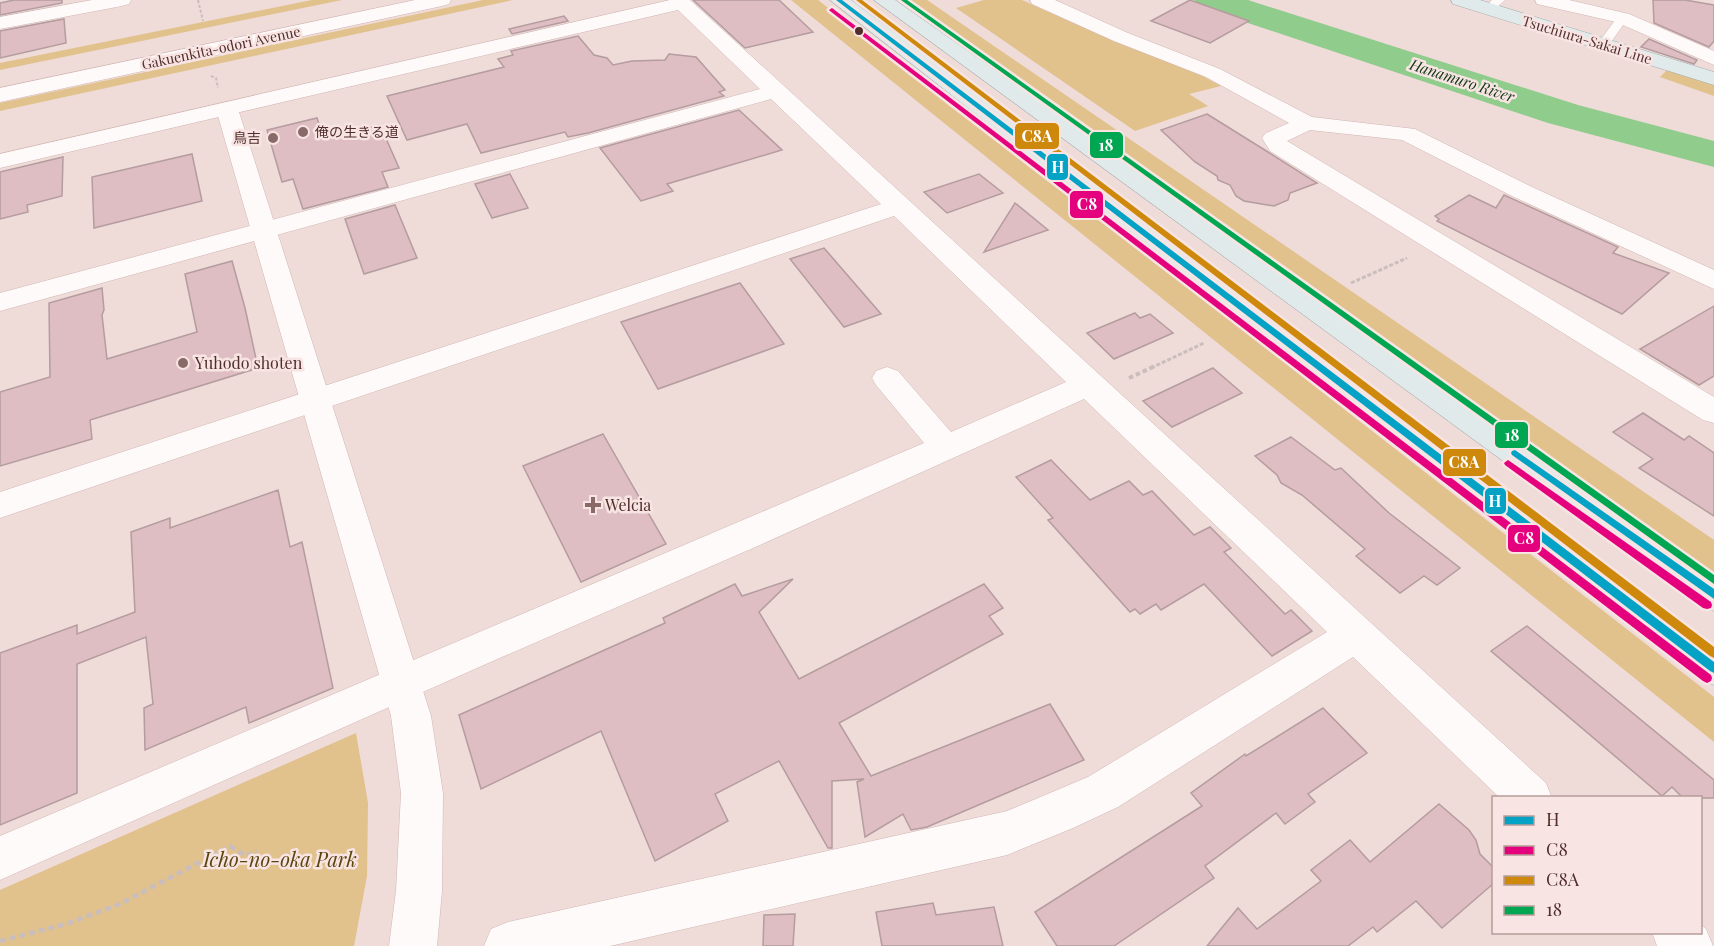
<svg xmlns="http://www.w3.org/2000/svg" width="1714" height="946" viewBox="0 0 1714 946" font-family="'Playfair Display','Noto Sans JP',serif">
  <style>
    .green { fill: #e1c18c }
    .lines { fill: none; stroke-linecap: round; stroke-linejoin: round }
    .river { fill: #90cc8c; fill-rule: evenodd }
    .building { fill: #debec3; stroke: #b49c9f; stroke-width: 1.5 }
    .service-casing { stroke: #d1b7b4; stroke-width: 1 }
    .minor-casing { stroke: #d1b7b4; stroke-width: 1 }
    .tertiary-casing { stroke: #d1b7b4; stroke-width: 1 }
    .secondary-casing { stroke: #d1b7b4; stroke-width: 1 }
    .primary-casing { stroke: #a3adae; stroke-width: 1 }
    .path-far3 { stroke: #cabebd; stroke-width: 2; stroke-dasharray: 3 2; stroke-linecap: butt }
    .path-far2 { stroke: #cabebd; stroke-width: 3; stroke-dasharray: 4 2; stroke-linecap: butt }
    .path-far1 { stroke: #cabebd; stroke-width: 4; stroke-dasharray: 4.5 3; stroke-linecap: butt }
    .path { stroke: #cabebd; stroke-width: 4.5; stroke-dasharray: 6 4; stroke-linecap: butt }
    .service { fill: #fdfaf9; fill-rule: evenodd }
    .minor { fill: #fdfaf9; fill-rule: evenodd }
    .tertiary { fill: #fdfaf9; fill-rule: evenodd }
    .secondary { fill: #fdfaf9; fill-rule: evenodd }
    .primary { fill: #e1eaeb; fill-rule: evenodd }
    .bus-1-casing { stroke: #f8e5e3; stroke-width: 5 }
    .bus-2-casing { stroke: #f8e5e3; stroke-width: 5 }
    .bus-3-casing { stroke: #f8e5e3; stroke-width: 5 }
    .bus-4-casing { stroke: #f8e5e3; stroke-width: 5 }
    .bus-1 { fill: #04a3c6; fill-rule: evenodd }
    .bus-2 { fill: #e5007d; fill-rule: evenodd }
    .bus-3 { fill: #ce880b; fill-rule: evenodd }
    .bus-4 { fill: #00a651; fill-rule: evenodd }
    .bus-dot { fill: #512e2b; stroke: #f8e5e3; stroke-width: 2 }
    .poi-dot { fill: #886b68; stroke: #f8e5e3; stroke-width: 2 }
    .labels { text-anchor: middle; stroke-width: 5; stroke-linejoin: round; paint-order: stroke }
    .far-street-label { font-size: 14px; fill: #512e2b; stroke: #f8e5e3 }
    .far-poi-label { font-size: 14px; fill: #512e2b; stroke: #f8e5e3; text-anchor: start }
    .far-water-label { font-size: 15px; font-style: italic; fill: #103613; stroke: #f8e5e3 }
    .poi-label { font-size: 16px; fill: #512e2b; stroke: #f8e5e3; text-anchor: start }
    .near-park-label { font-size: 20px; font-style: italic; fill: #5b450f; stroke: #f8e5e3 }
    .line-badge { stroke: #f8e5e3; stroke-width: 2 }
    .badge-label { font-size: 16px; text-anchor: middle; font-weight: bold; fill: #fff }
  </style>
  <rect width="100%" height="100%" fill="#efdbd8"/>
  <g class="green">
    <path d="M 312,0 L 342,0 L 0,70 L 0,63 Z"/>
    <path d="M 483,0 L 513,0 L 0,111 L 0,103 Z"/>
    <path d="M 791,0 L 818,0 L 1714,697 L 1714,742 Z"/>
    <path d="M 900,0 L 927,0 L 1714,540 L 1714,574 Z"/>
    <path d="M 984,0 L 1022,0 L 1116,42 L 1197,73 L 1221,86 L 1189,94 L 1208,106 L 1135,131 L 956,8 Z"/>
    <path d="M 1667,70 L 1714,84 L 1714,96 L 1660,77 Z"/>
    <path d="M 356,733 L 368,803 L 367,876 L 354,946 L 0,946 L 0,890 Z"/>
  </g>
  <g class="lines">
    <path class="river" d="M 1194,0 L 1248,0 L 1578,105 L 1714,141 L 1714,167 L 1548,123 L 1200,7 Z"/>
  </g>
  <g class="building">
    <path d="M 14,0 L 62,0 L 62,3 L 0,15 L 0,3 Z"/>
    <path d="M 693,0 L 779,0 L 813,32 L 745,48 Z"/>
    <path d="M 1190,0 L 1249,21 L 1210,43 L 1151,21 Z"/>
    <path d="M 1653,0 L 1685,0 L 1714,5 L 1714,41 L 1709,47 L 1654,23 Z"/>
    <path d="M 564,16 L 568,21 L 512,34 L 509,29 Z"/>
    <path d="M 64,19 L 66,43 L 0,58 L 0,31 Z"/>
    <path d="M 578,36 L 594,55 L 607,58 L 613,65 L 632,61 L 665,60 L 669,54 L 696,57 L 725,90 L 719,92 L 724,96 L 588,133 L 568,137 L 565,132 L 481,153 L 467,124 L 407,140 L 387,96 L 504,67 L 498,59 L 513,55 L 511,51 Z"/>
    <path d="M 1649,39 L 1697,60 L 1694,64 L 1641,47 Z"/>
    <path d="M 739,110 L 782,150 L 667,184 L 673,191 L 641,201 L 600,148 Z"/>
    <path d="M 1207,114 L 1268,152 L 1317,183 L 1290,193 L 1288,200 L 1274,206 L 1244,201 L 1236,196 L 1230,185 L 1218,180 L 1217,176 L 1195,162 L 1161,130 Z"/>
    <path d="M 317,118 L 324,139 L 380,125 L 399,168 L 382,172 L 388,187 L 303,209 L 293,179 L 282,182 L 267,130 Z"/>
    <path d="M 192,154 L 202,201 L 94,228 L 92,177 Z"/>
    <path d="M 63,157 L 62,196 L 27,205 L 28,212 L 0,219 L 0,172 Z"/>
    <path d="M 510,174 L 528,208 L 492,218 L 475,184 Z"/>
    <path d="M 979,174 L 1003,193 L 947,213 L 924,192 Z"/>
    <path d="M 1469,195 L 1496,208 L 1504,195 L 1618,247 L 1613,253 L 1669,273 L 1622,314 L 1437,221 L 1439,219 L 1435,216 Z"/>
    <path d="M 1015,203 L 1048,230 L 984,252 Z"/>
    <path d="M 395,205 L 417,258 L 364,274 L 345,219 Z"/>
    <path d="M 824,248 L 881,314 L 844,327 L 790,259 Z"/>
    <path d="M 232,261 L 245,308 L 258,368 L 90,420 L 92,439 L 0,466 L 0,392 L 50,377 L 49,303 L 102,288 L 104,310 L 102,315 L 107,359 L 197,332 L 185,274 Z"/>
    <path d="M 740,283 L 784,344 L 658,389 L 621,322 Z"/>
    <path d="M 1714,306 L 1714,376 L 1699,385 L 1640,349 Z"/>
    <path d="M 1135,313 L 1140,318 L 1150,314 L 1173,333 L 1114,359 L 1087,333 Z"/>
    <path d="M 1213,368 L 1242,393 L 1172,427 L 1143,401 Z"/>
    <path d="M 1643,413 L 1684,440 L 1689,436 L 1714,453 L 1714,516 L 1639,468 L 1653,459 L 1613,432 Z"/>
    <path d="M 603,434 L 666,544 L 581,582 L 523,466 Z"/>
    <path d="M 1291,437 L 1335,470 L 1341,468 L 1389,513 L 1460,568 L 1437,585 L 1424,576 L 1400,593 L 1356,556 L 1365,549 L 1302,495 L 1281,483 L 1277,475 L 1255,456 Z"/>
    <path d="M 1051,460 L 1090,500 L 1129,481 L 1143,495 L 1152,491 L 1194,535 L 1210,527 L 1231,548 L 1224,552 L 1285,614 L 1291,610 L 1312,631 L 1272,656 L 1204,584 L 1161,610 L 1156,604 L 1140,614 L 1135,609 L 1130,612 L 1048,520 L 1053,518 L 1016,477 Z"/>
    <path d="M 278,490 L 290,547 L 302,542 L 333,688 L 249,723 L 246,707 L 145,750 L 144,708 L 153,704 L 146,637 L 77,664 L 77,793 L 0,825 L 0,653 L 77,625 L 77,634 L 135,612 L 131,532 L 170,518 L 170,528 Z"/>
    <path d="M 793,579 L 759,612 L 799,679 L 984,584 L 1003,608 L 989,616 L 1003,634 L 839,723 L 871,776 L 1050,704 L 1084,760 L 927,827 L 911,830 L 903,814 L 865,837 L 857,782 L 864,779 L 832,781 L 832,848 L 828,848 L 779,761 L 715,794 L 728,821 L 655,861 L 601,731 L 481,789 L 459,715 L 665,623 L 663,618 L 735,584 L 742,596 Z"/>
    <path d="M 1527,626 L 1714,780 L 1714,798 L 1683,798 L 1672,787 L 1662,796 L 1491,651 Z"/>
    <path d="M 1323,708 L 1367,753 L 1308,794 L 1315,802 L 1285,824 L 1276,813 L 1205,866 L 1214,878 L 1114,946 L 1057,946 L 1035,912 L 1202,806 L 1191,793 L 1245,754 L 1246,756 Z"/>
    <path d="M 1439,804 L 1469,830 L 1476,840 L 1480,854 L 1494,868 L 1494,883 L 1442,928 L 1416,901 L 1377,932 L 1373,927 L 1348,946 L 1207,946 L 1238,908 L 1257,929 L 1321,881 L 1311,870 L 1350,840 L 1370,862 Z"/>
    <path d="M 933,903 L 936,915 L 994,907 L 1003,946 L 882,946 L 876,912 Z"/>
    <path d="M 795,914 L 793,946 L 763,946 L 764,915 Z"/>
  </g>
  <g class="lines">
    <defs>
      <g id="service">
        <path d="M 1492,0 L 1505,0 L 1493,11 L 1485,11 L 1483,9 Z"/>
        <path d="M 1622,15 L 1628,18 L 1607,48 L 1599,48 L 1599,42 L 1618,16 Z"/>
      </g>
      <g id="minor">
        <path d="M 92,0 L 131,0 L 129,4 L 122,6 L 0,29 L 0,17 Z"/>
        <path d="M 670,0 L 690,0 L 1546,783 L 1552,798 L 1500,798 L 1353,657 L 1118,807 L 1073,828 L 1007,855 L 610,946 L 484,946 L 491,929 L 508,922 L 1007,811 L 1088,777 L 1327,632 L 1084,399 L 760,545 L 486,664 L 0,880 L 0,836 L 924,443 L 876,385 L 872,378 L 876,371 L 887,367 L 898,371 L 951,432 L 1066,382 L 894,216 L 0,518 L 0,492 L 881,204 L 771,99 L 0,311 L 0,293 L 760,89 L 678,10 L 0,168 L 0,154 Z"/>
        <path d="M 1030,0 L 1055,0 L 1128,33 L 1220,69 L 1312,117 L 1415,129 L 1532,187 L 1714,270 L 1714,289 L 1514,197 L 1402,140 L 1310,130 L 1287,141 L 1714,397 L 1714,423 L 1703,420 L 1270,151 L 1262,138 L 1266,133 L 1289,123 L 1206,77 L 1114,41 L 1032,4 Z"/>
        <path d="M 1535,0 L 1569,0 L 1629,14 L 1714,51 L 1714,65 L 1616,22 L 1537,4 Z"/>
        <path d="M 1700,924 L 1706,929 L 1713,946 L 1657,946 L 1652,932 L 1700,932 Z"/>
      </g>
      <path id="tertiary" d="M 227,102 L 235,104 L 238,109 L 431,716 L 443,793 L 442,891 L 437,946 L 389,946 L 396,891 L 401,793 L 391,716 L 216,109 L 219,104 Z"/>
      <path id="secondary" d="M 415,0 L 451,0 L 449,4 L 442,6 L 0,102 L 0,88 Z"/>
      <g id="primary">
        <path d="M 830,0 L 851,0 L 1714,645 L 1714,685 L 1700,680 Z"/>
        <path d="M 874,0 L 895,0 L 1714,575 L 1714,611 L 1701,606 Z"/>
        <path d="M 1451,0 L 1480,0 L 1714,72 L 1714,85 L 1453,4 Z"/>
      </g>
    </defs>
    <use href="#service" class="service-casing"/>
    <use href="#minor" class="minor-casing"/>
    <use href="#tertiary" class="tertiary-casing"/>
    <use href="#secondary" class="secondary-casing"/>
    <use href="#primary" class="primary-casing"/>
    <g class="path-far3">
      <path d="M 198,0 L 203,21"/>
      <path d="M 211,76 L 216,78 L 218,88"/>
    </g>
    <g class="path-far2">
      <path d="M 1351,283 L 1407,258"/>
      <path d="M 1151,368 L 1204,343"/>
    </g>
    <path class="path-far1" d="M 1129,378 L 1155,366"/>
    <path class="path" d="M 0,941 L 66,924 L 120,904 L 230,846 L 246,856 L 257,851"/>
    <use href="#service" class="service"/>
    <use href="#minor" class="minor"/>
    <use href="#tertiary" class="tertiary"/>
    <use href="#secondary" class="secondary"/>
    <use href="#primary" class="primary"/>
    <defs>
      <g id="bus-1">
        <path d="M 836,0 L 842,0 L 1714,662 L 1714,673 L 1710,671 Z"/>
        <path d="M 1515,450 L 1714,589 L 1714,599 L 1512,455 L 1511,453 L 1512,451 Z"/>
      </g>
      <g id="bus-2">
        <path d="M 832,8 L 1711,675 L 1712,678 L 1711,681 L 1707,683 L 1703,681 L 830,11 L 829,10 Z"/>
        <path d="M 1508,460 L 1711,602 L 1712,605 L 1711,608 L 1707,609 L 1703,608 L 1505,465 L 1504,463 Z"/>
      </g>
      <path id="bus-3" d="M 856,0 L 862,0 L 1714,647 L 1714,658 L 1710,656 Z"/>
      <path id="bus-4" d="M 901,0 L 907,0 L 1714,575 L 1714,584 Z"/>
    </defs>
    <use href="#bus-1" class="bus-1-casing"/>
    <use href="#bus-2" class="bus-2-casing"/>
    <use href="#bus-3" class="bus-3-casing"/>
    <use href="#bus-4" class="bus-4-casing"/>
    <use href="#bus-1" class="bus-1"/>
    <use href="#bus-2" class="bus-2"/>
    <use href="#bus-3" class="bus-3"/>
    <use href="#bus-4" class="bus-4"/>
  </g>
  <circle class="bus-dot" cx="859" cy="31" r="5"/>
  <g class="poi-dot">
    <circle cx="303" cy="132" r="6"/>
    <circle cx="273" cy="138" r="6"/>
    <circle cx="183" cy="363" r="6"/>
    <path d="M590 496h6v6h6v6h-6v6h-6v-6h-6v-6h6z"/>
  </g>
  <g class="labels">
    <g class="far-street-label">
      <text transform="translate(1587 40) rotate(17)" y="5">Tsuchiura-Sakai Line</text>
      <text transform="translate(221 48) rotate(-12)" y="5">Gakuenkita-odori Avenue</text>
    </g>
    <g class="far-poi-label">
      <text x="315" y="137">俺の生きる道</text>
      <text x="261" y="143" text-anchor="end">鳥吉</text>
    </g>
    <g class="far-water-label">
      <text transform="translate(1462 81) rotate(18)" y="5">Hanamuro River</text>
    </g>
    <g class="poi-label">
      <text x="195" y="369">Yuhodo shoten</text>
      <text x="605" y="511">Welcia</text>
    </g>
    <g class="near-park-label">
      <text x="280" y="867">Icho-no-oka Park</text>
    </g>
  </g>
  <g class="line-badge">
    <rect x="1014" y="122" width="46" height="28" rx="6" fill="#ce880b"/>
    <rect x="1089" y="131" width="35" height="28" rx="6" fill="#00a651"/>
    <rect x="1046" y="153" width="23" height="28" rx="6" fill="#04a3c6"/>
    <rect x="1069" y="190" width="35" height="29" rx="6" fill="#e5007d"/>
    <rect x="1494" y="421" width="35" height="28" rx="6" fill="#00a651"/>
    <rect x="1442" y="448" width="45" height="29" rx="6" fill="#ce880b"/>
    <rect x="1484" y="487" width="23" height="28" rx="6" fill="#04a3c6"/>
    <rect x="1507" y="524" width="34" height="29" rx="6" fill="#e5007d"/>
  </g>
  <g class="badge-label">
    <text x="1037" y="142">C8A</text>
    <text x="1106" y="151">18</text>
    <text x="1058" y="173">H</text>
    <text x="1087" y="210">C8</text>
    <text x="1512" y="441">18</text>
    <text x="1464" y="468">C8A</text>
    <text x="1495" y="507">H</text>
    <text x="1524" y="544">C8</text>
  </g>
  <rect x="1492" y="796" width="210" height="138" fill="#f8e5e3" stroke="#b59c99" stroke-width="1.5"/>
  <rect x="1504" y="816" width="30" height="9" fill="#04a3c6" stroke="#b59c99" stroke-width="1.5"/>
  <text x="1546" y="826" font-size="18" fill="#512e2b">H</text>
  <rect x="1504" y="846" width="30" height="9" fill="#e5007d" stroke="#b59c99" stroke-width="1.5"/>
  <text x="1546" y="856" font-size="18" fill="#512e2b">C8</text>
  <rect x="1504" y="876" width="30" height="9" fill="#ce880b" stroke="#b59c99" stroke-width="1.5"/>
  <text x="1546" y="886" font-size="18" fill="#512e2b">C8A</text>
  <rect x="1504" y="906" width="30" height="9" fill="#00a651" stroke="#b59c99" stroke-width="1.5"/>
  <text x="1546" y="916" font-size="18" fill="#512e2b">18</text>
</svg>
